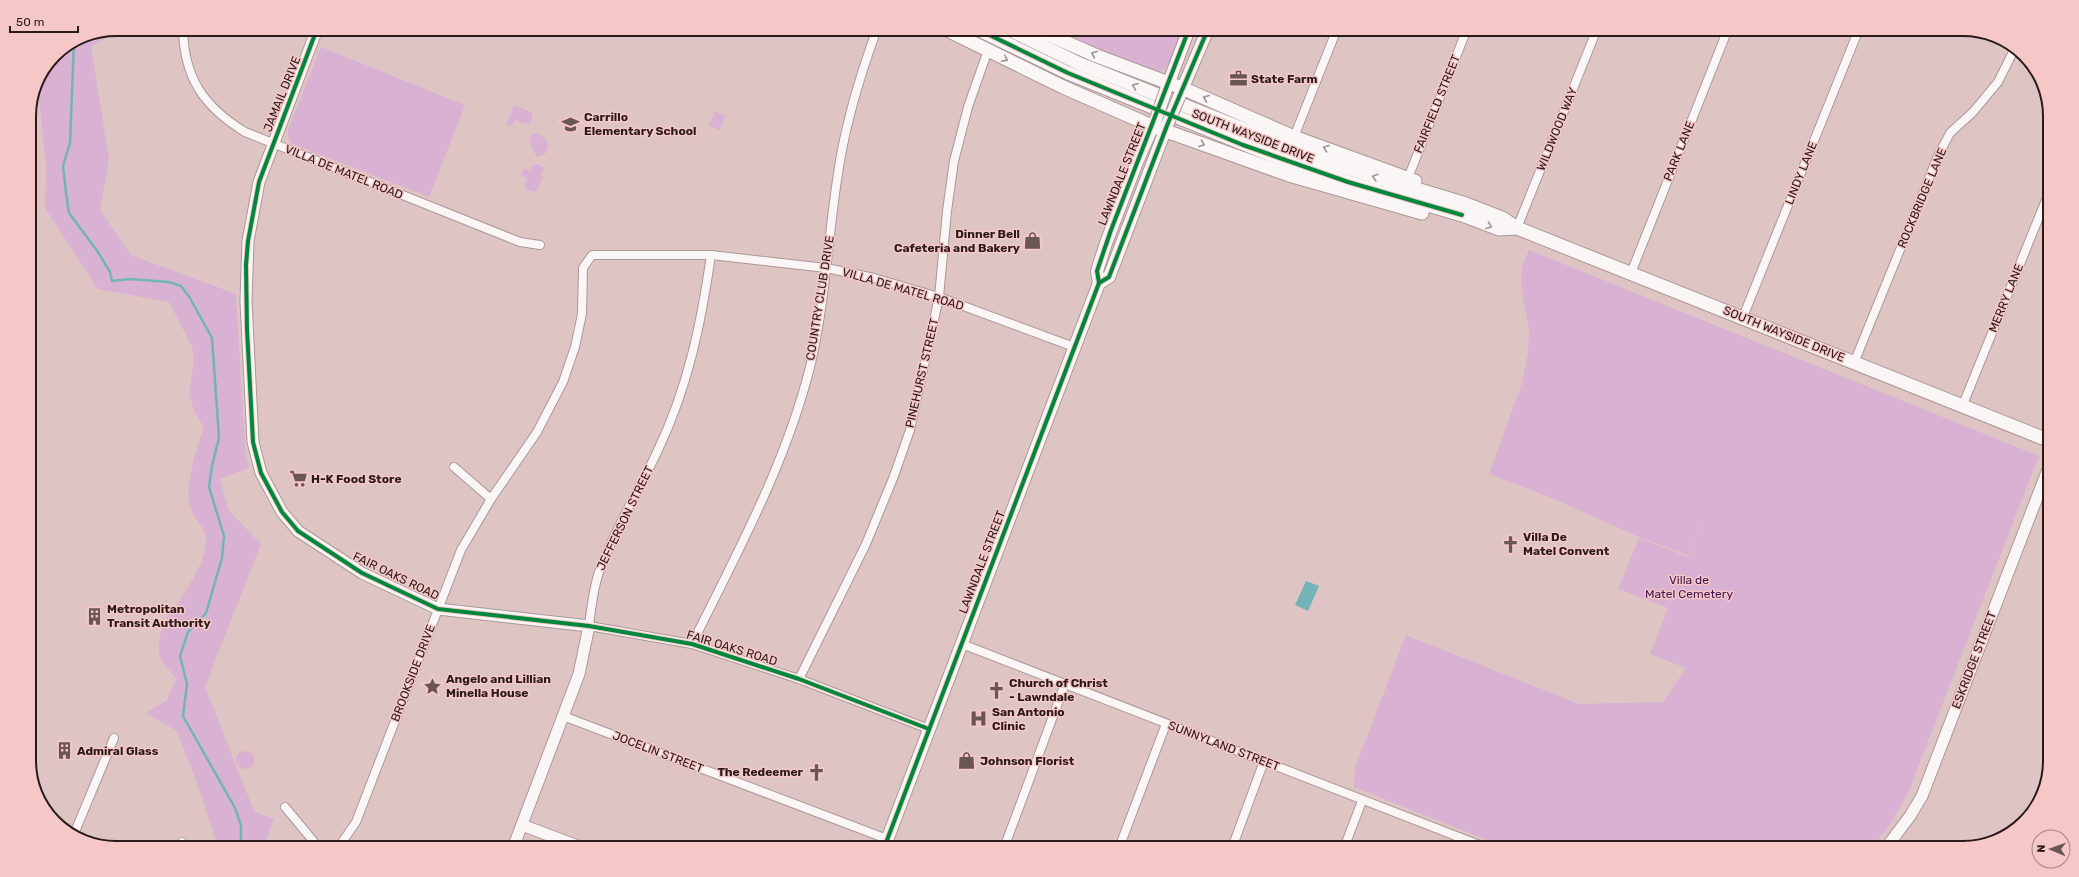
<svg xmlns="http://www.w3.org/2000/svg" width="2079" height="877" viewBox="0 0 2079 877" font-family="Rubik,sans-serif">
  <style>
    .green { fill: #d8b1d3 }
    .water { fill: #73b4b7 }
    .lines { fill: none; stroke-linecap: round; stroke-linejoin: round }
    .stream { stroke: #73b4b7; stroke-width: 2.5 }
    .minor-casing { stroke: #ab9897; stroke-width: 10 }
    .tertiary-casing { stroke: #ab9897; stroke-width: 13 }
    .secondary-casing { stroke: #ab9897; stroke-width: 14 }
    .primary-casing { stroke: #ab9897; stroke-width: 15 }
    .minor { stroke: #faf6f6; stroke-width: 8 }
    .tertiary { stroke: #faf6f6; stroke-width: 11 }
    .secondary { stroke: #faf6f6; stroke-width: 12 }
    .primary { stroke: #faf6f6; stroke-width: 13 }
    .secondary-bridge-casing { stroke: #ab9897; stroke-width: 14; stroke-linecap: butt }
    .secondary-bridge { stroke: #faf6f6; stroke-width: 12 }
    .cycleway-casing { stroke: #f5c8c7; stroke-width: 6 }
    .cycleway { stroke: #00873e; stroke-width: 4 }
    .oneway { stroke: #9c9393 }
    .labels { text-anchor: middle; stroke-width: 3; stroke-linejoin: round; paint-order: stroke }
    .poi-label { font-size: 12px; font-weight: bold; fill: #2a1a19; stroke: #f5c8c7; text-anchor: start }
    .street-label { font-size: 12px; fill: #2a1a19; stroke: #f5c8c7 }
    .park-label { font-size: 12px; fill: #43114d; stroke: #f5c8c7 }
    .rim { fill: none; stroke: #2a1a19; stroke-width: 2 }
  </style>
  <rect width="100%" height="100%" fill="#dec5c4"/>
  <g class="green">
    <path d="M 116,29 L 116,32 L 91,47 L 109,159 L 100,210 L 131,255 L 236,294 L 245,447 L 249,468 L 220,479 L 229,511 L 261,544 L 205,687 L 254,811 L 274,819 L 263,848 L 218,848 L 202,797 L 177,731 L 146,713 L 167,700 L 176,679 C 171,672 163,664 160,656 C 155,642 165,615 176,607 C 186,590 207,560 206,540 C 205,527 194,519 190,507 C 184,489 197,445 204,427 L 195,413 L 189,395 L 194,359 L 192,347 L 169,302 L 98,289 L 45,208 L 46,165 L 37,81 L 55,54 L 83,36 Z"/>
    <path d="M 1037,29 L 1184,29 C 1178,44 1174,67 1158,73 Z"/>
    <path d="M 321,47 L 465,105 L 429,197 L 290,143 L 288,136 L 288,130 Z"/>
    <path d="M 514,105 L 531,112 L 533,116 L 530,123 L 525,124 L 515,120 L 512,126 L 506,124 Z"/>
    <path d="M 715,112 L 726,116 L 720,130 L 709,126 Z"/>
    <path d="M 537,133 L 547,140 L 548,146 L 545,154 L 537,157 L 530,144 L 531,135 Z"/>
    <path d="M 536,164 L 544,167 L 541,176 L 543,177 L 536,192 L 526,190 L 525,184 L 527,178 L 521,176 L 523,169 L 530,171 L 532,166 Z"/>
    <path d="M 1529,250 L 2039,456 L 1908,793 L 1889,826 L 1872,848 L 1507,848 L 1354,787 L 1355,768 L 1406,635 L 1579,704 L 1663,702 L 1685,670 L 1689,662 L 1686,668 L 1650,654 L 1668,608 L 1618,589 L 1639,538 L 1688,557 L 1708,506 L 1688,555 L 1639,537 L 1552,498 L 1489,474 L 1522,383 L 1528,354 L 1529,329 L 1524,305 L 1521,280 L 1522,267 Z"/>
    <circle cx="245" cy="760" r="9"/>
  </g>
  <path class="water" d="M 1306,581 L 1319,586 L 1308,611 L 1295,605 Z"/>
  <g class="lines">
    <path class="stream" d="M 74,42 L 70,143 L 63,166 L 66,193 L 69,213 L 98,252 L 110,272 L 112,281 L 129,279 L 169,282 L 181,286 L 190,298 L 212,338 L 219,438 L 212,466 L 209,487 L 224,536 L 222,558 L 206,613 L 188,632 L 180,656 L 187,684 L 183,716 L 235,808 L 241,825 L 241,848"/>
    <defs>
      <g id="minor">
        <path d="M 183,29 C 184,78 204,107 245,132 L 520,242 L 540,245"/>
        <path d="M 1294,137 L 1337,29"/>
        <path d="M 1408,178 L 1467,29"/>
        <path d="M 1517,228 L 1597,29"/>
        <path d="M 711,255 C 701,324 688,387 658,450 C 639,491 614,530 599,572 C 593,590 591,608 589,626 L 692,644 L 799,679 L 929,729"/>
        <path d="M 1631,273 L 1728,29"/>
        <path d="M 1743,317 L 1859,29"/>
        <path d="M 1854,363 L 1938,156 L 1950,133 L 1973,112 L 1998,82 L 2014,50"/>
        <path d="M 1962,407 L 2050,190"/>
        <path d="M 454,467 L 491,499"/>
        <path d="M 692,644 C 737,553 787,462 811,363 C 825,303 828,240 837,180 C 844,128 859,78 877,29"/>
        <path d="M 962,644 L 1487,848"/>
        <path d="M 799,679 L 866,544 L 894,476 L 910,430 L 939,297 L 947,211 L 954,161 L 968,107 L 988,50"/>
        <path d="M 563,716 L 887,839"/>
        <path d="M 285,807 L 319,848"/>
        <path d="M 74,834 L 114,738"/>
        <path d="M 179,848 L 182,842"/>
        <path d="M 338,848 L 356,822 L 461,550 L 491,499 L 537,432 L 563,382 L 575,347 L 582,314 L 583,268 L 592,255 L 711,255 L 826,268 L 874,278 L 939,297 L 1074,347"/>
        <path d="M 1004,848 L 1065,684"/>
        <path d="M 1119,848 L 1166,724"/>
        <path d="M 1232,848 L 1264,761"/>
        <path d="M 1344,848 L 1362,801"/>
        <path d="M 1455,848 L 1459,837"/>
      </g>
      <g id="tertiary">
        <path d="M 317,29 L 259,182 L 248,241 L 246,301 L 253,442 L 261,473 L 282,512 L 298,531 L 362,573 L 438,609 L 589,626 L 579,674 L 513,848"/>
        <path d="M 522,825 L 583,848"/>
        <path d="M 1886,848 L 1910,816 L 1922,796 L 2050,464"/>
      </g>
      <g id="secondary">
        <path d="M 1166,90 L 1189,29"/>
        <path d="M 1179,97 L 1208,29"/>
        <path d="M 1099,283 L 1109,277 L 1168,123"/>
        <path d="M 884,848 L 1099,283 L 1097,271 L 1106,243 L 1137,162 L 1156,119"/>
      </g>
      <g id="primary">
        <path d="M 945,29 L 1063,87 L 1152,126 L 1289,175 L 1422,213"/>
        <path d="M 977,29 L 1068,73 L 1284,160 L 1348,182 L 1462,215 L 1499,229 L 1517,228"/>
        <path d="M 1008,29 L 1080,64 L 1288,147 L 1327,162 L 1466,204 L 1502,218 L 1517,228 L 2050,441"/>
        <path d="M 1036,29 L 1097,56 L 1182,88 L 1294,137 L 1415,181"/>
      </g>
    </defs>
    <use href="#minor" class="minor-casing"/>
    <use href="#tertiary" class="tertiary-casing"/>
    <use href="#secondary" class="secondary-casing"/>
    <use href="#primary" class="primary-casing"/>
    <use href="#minor" class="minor"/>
    <use href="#tertiary" class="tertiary"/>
    <use href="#secondary" class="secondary"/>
    <use href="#primary" class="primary"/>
    <defs>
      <g id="secondary-bridge">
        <path d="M 1156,119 L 1166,90"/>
        <path d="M 1168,123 L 1179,97"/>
      </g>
    </defs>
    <use href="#secondary-bridge" class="secondary-bridge-casing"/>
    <use href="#secondary-bridge" class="secondary-bridge"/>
    <defs>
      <g id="cycleway">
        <path d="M 317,29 L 259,182 L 248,241 L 246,265 L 247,330 L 253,442 L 261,473 L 282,512 L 298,531 L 362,573 L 438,609 L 589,626 L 692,644 L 799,679 L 929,729"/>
        <path d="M 977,29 L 1068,73 L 1243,145 L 1348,182 L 1462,215"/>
        <path d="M 1099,283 L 1109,277 L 1168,123 L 1208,29"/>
        <path d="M 884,848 L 1099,283 L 1097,271 L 1111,230 L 1189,29"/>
      </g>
    </defs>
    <use href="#cycleway" class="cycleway-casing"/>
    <use href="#cycleway" class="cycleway"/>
  </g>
  <defs><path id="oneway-chevron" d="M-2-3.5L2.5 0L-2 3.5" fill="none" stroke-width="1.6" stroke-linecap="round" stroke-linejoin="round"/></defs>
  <g class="oneway">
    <use href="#oneway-chevron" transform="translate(1094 54) rotate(-157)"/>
    <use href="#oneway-chevron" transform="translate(1005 59) rotate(26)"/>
    <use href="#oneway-chevron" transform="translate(1135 86) rotate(-158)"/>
    <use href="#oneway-chevron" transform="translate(1206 98) rotate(-157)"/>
    <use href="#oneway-chevron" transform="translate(1202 144) rotate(20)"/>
    <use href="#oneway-chevron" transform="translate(1326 148) rotate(-159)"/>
    <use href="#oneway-chevron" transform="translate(1375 177) rotate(-163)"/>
    <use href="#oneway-chevron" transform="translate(1489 226) rotate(21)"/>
  </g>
  <defs>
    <symbol id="office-bare" viewBox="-9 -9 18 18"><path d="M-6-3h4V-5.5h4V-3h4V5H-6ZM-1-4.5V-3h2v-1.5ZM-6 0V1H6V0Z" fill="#695655" stroke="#f5c8c7" stroke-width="2.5" paint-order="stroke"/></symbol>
    <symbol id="school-bare" viewBox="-9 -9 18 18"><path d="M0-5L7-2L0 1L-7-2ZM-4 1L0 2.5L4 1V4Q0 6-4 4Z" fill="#695655" stroke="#f5c8c7" stroke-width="2.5" paint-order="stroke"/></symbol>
    <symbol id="shop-bare" viewBox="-9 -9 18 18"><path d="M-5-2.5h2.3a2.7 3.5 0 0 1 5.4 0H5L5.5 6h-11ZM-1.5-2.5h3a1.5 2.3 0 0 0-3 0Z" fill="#695655" stroke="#f5c8c7" stroke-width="2.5" paint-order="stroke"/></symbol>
    <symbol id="supermarket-bare" viewBox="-9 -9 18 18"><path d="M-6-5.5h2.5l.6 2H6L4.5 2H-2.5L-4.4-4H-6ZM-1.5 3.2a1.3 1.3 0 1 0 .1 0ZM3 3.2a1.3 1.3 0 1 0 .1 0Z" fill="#695655" stroke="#f5c8c7" stroke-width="2.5" paint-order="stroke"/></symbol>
    <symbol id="church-bare" viewBox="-9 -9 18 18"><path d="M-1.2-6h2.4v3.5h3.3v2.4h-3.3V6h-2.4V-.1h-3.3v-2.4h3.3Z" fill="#695655" stroke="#f5c8c7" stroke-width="2.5" paint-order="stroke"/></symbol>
    <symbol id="building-bare" viewBox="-9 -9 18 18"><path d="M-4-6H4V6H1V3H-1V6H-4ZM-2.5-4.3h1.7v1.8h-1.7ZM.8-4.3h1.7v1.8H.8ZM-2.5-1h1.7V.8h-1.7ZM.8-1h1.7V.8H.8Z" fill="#695655" stroke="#f5c8c7" stroke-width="2.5" paint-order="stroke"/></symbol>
    <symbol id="sight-bare" viewBox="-9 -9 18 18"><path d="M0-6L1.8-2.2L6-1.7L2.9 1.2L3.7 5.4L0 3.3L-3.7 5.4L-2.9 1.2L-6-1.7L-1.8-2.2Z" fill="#695655" stroke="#f5c8c7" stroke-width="2.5" paint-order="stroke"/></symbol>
    <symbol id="hospital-bare" viewBox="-9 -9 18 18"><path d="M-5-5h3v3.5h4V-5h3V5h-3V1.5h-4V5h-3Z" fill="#695655" stroke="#f5c8c7" stroke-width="2.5" paint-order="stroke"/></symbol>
  </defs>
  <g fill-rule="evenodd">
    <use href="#office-bare" x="1226" y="66" width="25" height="25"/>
    <use href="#school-bare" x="558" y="112" width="25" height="25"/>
    <use href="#shop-bare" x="1020" y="228" width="25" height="25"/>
    <use href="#supermarket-bare" x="286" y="466" width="25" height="25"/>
    <use href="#church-bare" x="1498" y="532" width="25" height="25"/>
    <use href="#building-bare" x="82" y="604" width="25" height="25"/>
    <use href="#sight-bare" x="420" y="674" width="25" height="25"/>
    <use href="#church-bare" x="984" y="678" width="25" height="25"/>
    <use href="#hospital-bare" x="966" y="706" width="25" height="25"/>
    <use href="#building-bare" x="52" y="738" width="25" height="25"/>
    <use href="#shop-bare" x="954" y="748" width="25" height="25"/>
    <use href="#church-bare" x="804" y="760" width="25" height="25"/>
  </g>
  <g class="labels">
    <g class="poi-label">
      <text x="1251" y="83">State Farm</text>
      <text x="584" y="121">Carrillo<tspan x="584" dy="14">Elementary School</tspan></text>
      <text x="1020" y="238" text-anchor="end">Dinner Bell<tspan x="1020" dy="14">Cafeteria and Bakery</tspan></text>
      <text x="311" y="483">H-K Food Store</text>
      <text x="1523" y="541">Villa De<tspan x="1523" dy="14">Matel Convent</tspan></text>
      <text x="107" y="613">Metropolitan<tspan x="107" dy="14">Transit Authority</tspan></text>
      <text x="446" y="683">Angelo and Lillian<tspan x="446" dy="14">Minella House</tspan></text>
      <text x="1009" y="687">Church of Christ<tspan x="1009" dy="14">- Lawndale</tspan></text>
      <text x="992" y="716">San Antonio<tspan x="992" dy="14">Clinic</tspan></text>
      <text x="77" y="755">Admiral Glass</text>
      <text x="980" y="765">Johnson Florist</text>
      <text x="803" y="776" text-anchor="end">The Redeemer</text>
    </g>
    <g class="street-label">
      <text transform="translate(282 94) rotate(-68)" y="4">JAMAIL DRIVE</text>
      <text transform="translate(1437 104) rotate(-68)" y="4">FAIRFIELD STREET</text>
      <text transform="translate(1557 129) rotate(-68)" y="4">WILDWOOD WAY</text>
      <text transform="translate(1253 136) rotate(21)" y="4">SOUTH WAYSIDE DRIVE</text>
      <text transform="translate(1679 151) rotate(-68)" y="4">PARK LANE</text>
      <text transform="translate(344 172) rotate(22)" y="4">VILLA DE MATEL ROAD</text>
      <text transform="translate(1801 173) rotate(-68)" y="4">LINDY LANE</text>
      <text transform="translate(1122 174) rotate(-68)" y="4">LAWNDALE STREET</text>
      <text transform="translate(1922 198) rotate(-67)" y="4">ROCKBRIDGE LANE</text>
      <text transform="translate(903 289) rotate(16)" y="4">VILLA DE MATEL ROAD</text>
      <text transform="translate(820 298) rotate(-81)" y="4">COUNTRY CLUB DRIVE</text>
      <text transform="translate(2006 298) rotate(-68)" y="4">MERRY LANE</text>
      <text transform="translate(1784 334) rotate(22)" y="4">SOUTH WAYSIDE DRIVE</text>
      <text transform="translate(922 373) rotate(-77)" y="4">PINEHURST STREET</text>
      <text transform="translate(625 518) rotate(-64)" y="4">JEFFERSON STREET</text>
      <text transform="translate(982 562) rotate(-69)" y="4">LAWNDALE STREET</text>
      <text transform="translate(396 576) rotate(26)" y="4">FAIR OAKS ROAD</text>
      <text transform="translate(732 648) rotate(17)" y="4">FAIR OAKS ROAD</text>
      <text transform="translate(1974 660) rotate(-69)" y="4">ESKRIDGE STREET</text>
      <text transform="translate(413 673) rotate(-69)" y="4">BROOKSIDE DRIVE</text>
      <text transform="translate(1224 746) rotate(21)" y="4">SUNNYLAND STREET</text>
      <text transform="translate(658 752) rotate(21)" y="4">JOCELIN STREET</text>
    </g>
    <g class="park-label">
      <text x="1689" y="584">Villa de<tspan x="1689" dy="14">Matel Cemetery</tspan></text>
    </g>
  </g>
  <path d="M0 0H2079V877H0ZM116 36H1963A80 80 0 0 1 2043 116V761A80 80 0 0 1 1963 841H116A80 80 0 0 1 36 761V116A80 80 0 0 1 116 36Z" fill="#f5c8c7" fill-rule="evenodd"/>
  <path class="rim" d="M116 36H1963A80 80 0 0 1 2043 116V761A80 80 0 0 1 1963 841H116A80 80 0 0 1 36 761V116A80 80 0 0 1 116 36Z"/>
  <g transform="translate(2051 849) rotate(272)"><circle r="19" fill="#f5c8c7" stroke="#a48281"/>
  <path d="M0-3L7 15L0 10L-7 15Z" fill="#695655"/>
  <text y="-6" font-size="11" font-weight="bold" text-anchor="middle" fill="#2a1a19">N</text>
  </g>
  <path d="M10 26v6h68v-6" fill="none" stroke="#2a1a19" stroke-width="2"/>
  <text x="16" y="26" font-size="12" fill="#2a1a19" stroke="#f5c8c7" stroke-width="3" paint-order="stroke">50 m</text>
</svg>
